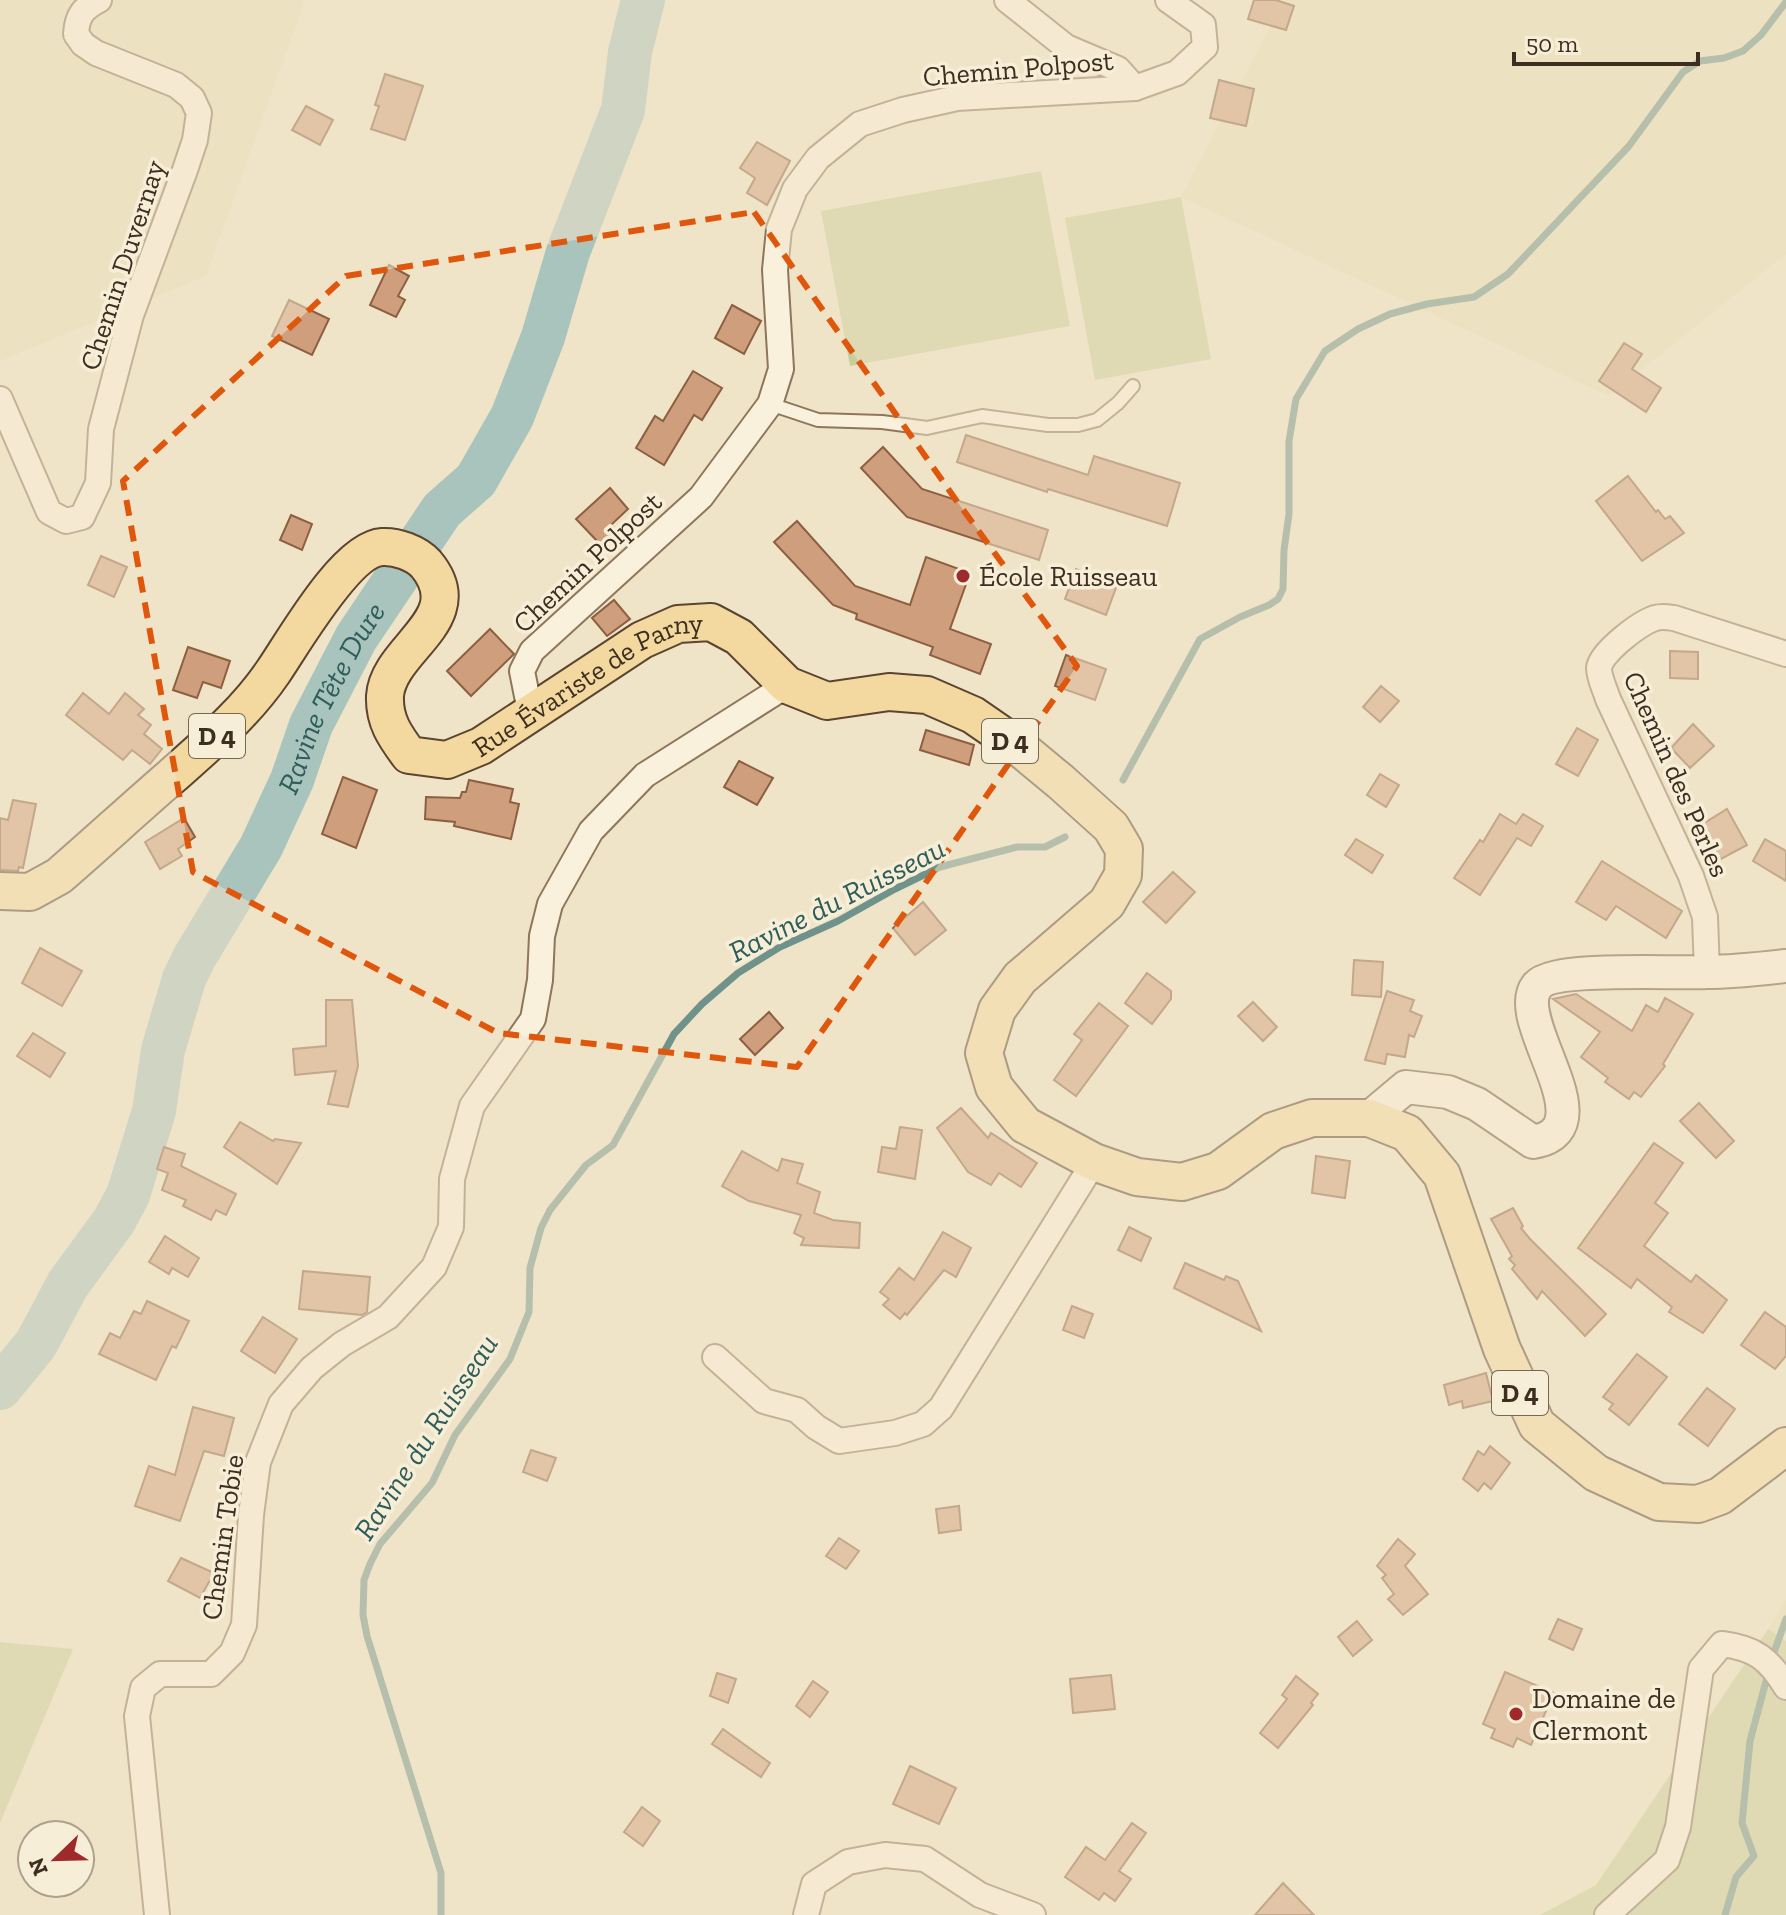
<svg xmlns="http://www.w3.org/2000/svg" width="1786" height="1915" viewBox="0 0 1786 1915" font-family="'Zilla Slab',serif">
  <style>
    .farmland { fill: #e6deb5 }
    .green { fill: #c9cf9b }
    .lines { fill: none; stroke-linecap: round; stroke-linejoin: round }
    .stream { stroke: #6f938a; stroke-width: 7 }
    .river { stroke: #a9c4bc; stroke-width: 44 }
    .building { fill: #cf9f7d; stroke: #8d5f41; stroke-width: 2 }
    .lane-casing { stroke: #8d765c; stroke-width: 16 }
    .street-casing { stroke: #8d765c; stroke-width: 28 }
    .secondary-casing { stroke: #6f573f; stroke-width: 36 }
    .primary-casing { stroke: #5b4430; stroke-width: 40 }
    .lane { stroke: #faf1dc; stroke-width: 12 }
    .street { stroke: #faf1dc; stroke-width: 24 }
    .secondary { stroke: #faf1dc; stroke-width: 32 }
    .primary { stroke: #f3d9a0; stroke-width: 36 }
    .marked { fill: none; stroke: #df570d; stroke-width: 6; stroke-dasharray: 16 10; stroke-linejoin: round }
    .poi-dot { fill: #9e2a2b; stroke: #f7eed8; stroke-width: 3 }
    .labels { text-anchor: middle; stroke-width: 7; stroke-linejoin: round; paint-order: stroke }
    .shield { fill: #f7eed8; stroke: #756857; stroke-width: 2 }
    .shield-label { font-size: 26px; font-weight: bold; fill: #3d2e20 }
    .street-label { font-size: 28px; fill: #3d2e20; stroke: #f7eed8 }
    .poi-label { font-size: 28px; fill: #3d2e20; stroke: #f7eed8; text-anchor: start }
    .water-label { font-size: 30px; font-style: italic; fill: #2f5d5a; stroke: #f7eed8 }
  </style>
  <rect width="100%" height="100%" fill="#f0e4c8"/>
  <g class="farmland">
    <path d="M 0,0 L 305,0 L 206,276 L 0,361 Z"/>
    <path d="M 1284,0 L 1786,0 L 1786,254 L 1609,396 L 1181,197 Z"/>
    <path d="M 1786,1600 L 1786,1641 L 1768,1629 Z"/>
  </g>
  <g class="green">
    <path d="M 1041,171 L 1070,326 L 850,366 L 821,211 Z"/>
    <path d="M 1181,197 L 1211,359 L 1095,380 L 1065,218 Z"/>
    <path d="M 1768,1629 L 1786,1641 L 1786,1915 L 1540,1915 L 1596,1885 Z"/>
    <path d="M 0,1642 L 73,1649 L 0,1823 Z"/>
  </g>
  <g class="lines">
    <g class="stream">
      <path d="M 1123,780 L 1200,639 L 1240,617 L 1269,605 L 1278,599 L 1283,589 L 1284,550 L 1289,514 L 1289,441 L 1296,399 L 1325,351 L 1358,329 L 1390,314 L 1427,304 L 1474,297 L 1508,274 L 1629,146 L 1683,72 L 1700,61 L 1724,58 L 1743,51 L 1761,35 L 1786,2"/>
      <path d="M 1772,1658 L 1786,1619"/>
      <path d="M 441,1915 L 441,1873 L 367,1636 L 363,1615 L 364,1580 L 370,1564 L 380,1544 L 432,1483 L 455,1435 L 510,1359 L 529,1312 L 530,1268 L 541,1228 L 550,1210 L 586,1165 L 613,1145 L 674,1034 L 702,1004 L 738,973 L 780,947 L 838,921 L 895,889 L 940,867 L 1017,847 L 1045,847 L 1065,837"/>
      <path d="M 1725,1915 L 1736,1877 L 1754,1856 L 1742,1823 L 1750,1741 L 1769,1670"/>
    </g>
    <path class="river" id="s1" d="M 0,1388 L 36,1344 L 68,1284 L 114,1221 L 128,1195 L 154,1111 L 163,1050 L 184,979 L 194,958 L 261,847 L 292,780 L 311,725 L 356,638 L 442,510 L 476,480 L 512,417 L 543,337 L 568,252 L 623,110 L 630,52 L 643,0"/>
  </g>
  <g class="building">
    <path d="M 1254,0 L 1276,0 L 1294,6 L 1286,30 L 1248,19 Z"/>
    <path d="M 385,74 L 423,86 L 405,140 L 371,129 L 379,106 L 375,105 Z"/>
    <path d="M 1219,80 L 1254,89 L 1246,126 L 1210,118 Z"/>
    <path d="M 306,106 L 333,120 L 320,145 L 292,130 Z"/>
    <path d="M 757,142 L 790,161 L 767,205 L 747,193 L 755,178 L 740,168 Z"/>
    <path d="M 389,265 L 409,276 L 398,296 L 405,300 L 396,317 L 370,305 Z"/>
    <path d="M 289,300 L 329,319 L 312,355 L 272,336 Z"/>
    <path d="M 732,305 L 761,321 L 744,354 L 715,338 Z"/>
    <path d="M 1624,343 L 1642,354 L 1632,369 L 1661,388 L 1646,412 L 1599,381 Z"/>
    <path d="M 693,371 L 722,388 L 702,420 L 694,415 L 664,465 L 636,448 L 655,416 L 663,421 Z"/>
    <path d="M 966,435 L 1088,475 L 1094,456 L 1180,483 L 1167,526 L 1048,489 L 1047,492 L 957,462 Z"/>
    <path d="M 883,447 L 922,489 L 1048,530 L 1039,560 L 907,517 L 861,468 Z"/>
    <path d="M 1628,476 L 1656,512 L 1658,510 L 1665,519 L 1670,516 L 1684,533 L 1642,561 L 1596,501 Z"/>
    <path d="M 610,488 L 628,509 L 611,525 L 617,531 L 601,545 L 576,519 Z"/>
    <path d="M 291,515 L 312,524 L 302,550 L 280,540 Z"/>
    <path d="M 797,521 L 855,586 L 910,605 L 926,557 L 970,573 L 950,629 L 991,644 L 980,674 L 930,655 L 933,647 L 856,619 L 857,614 L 833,605 L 774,542 Z"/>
    <path d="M 101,556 L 127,567 L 114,597 L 88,585 Z"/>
    <path d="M 1076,569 L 1117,585 L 1106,615 L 1065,599 Z"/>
    <path d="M 614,600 L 630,619 L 607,636 L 592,618 Z"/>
    <path d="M 490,629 L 514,654 L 471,696 L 447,671 Z"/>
    <path d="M 188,647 L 230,661 L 221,688 L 203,682 L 197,698 L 173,690 Z"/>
    <path d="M 1670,651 L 1698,652 L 1698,679 L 1670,678 Z"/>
    <path d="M 1066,655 L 1106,669 L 1095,700 L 1055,686 Z"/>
    <path d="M 1381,686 L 1399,701 L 1380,722 L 1363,707 Z"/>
    <path d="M 83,693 L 109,714 L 125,693 L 144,709 L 138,715 L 151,725 L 144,734 L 162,749 L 150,764 L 132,750 L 123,760 L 66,715 Z"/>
    <path d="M 1693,724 L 1714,746 L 1690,768 L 1671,748 Z"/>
    <path d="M 1577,728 L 1598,740 L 1578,776 L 1556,764 Z"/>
    <path d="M 926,730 L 974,745 L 969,765 L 920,750 Z"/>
    <path d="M 739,761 L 773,778 L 757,805 L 724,787 Z"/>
    <path d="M 1380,774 L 1399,785 L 1386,807 L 1367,795 Z"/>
    <path d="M 343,777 L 377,790 L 356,848 L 322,834 Z"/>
    <path d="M 469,780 L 513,789 L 510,802 L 519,804 L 511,839 L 454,826 L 455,822 L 425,819 L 426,797 L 460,798 L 462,792 L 466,792 Z"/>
    <path d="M 13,800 L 36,804 L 23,868 L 19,867 L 18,871 L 0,870 L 0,818 L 8,820 Z"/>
    <path d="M 1727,809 L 1747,845 L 1721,859 L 1701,825 Z"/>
    <path d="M 1500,814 L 1516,824 L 1523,814 L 1543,826 L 1531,846 L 1517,838 L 1480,895 L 1454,878 L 1480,840 L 1483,842 Z"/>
    <path d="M 184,818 L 195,837 L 178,849 L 182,856 L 160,869 L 145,842 Z"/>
    <path d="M 1356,839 L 1383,855 L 1372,873 L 1345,855 Z"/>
    <path d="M 1765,839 L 1786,851 L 1786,881 L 1753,861 Z"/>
    <path d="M 1602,861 L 1682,911 L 1666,938 L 1616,906 L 1606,920 L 1576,902 Z"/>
    <path d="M 1173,872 L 1195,892 L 1166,923 L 1143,902 Z"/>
    <path d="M 923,902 L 946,930 L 915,955 L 893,928 Z"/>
    <path d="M 40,948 L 82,971 L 62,1006 L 22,983 Z"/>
    <path d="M 1354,960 L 1383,962 L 1381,997 L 1352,995 Z"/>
    <path d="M 1147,973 L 1171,991 L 1171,999 L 1152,1024 L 1125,1003 Z"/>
    <path d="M 1387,991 L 1414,1000 L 1410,1011 L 1422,1016 L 1414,1037 L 1409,1035 L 1405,1057 L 1387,1054 L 1385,1064 L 1365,1060 Z"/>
    <path d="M 1576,994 L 1632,1031 L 1646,1005 L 1658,1012 L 1665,998 L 1693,1014 L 1663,1064 L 1665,1066 L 1641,1097 L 1634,1092 L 1629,1099 L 1605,1082 L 1608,1078 L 1581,1057 L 1600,1032 L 1553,999 Z"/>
    <path d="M 326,1000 L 352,1000 L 358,1066 L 348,1107 L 328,1104 L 336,1071 L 295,1075 L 293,1049 L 326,1046 Z"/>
    <path d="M 1253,1002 L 1277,1027 L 1263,1041 L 1238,1016 Z"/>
    <path d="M 1099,1003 L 1128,1026 L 1076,1096 L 1054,1080 L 1082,1040 L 1074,1034 Z"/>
    <path d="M 769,1012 L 783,1028 L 755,1055 L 740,1039 Z"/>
    <path d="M 33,1033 L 65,1053 L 50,1077 L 17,1056 Z"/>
    <path d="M 1699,1103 L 1734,1141 L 1716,1158 L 1680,1121 Z"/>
    <path d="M 961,1108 L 988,1138 L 991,1133 L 1037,1163 L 1021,1187 L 999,1173 L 991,1185 L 968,1172 L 937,1128 Z"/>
    <path d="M 240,1122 L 273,1141 L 275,1139 L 301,1143 L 277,1184 L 224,1147 Z"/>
    <path d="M 900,1127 L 922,1130 L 915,1179 L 878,1172 L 882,1147 L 896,1149 Z"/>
    <path d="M 1654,1143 L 1683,1163 L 1655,1203 L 1668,1213 L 1644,1246 L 1691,1282 L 1696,1275 L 1727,1300 L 1703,1333 L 1669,1312 L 1672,1307 L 1637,1279 L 1631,1288 L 1578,1248 Z"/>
    <path d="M 164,1147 L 185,1154 L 181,1166 L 236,1194 L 226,1215 L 216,1210 L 211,1220 L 183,1206 L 186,1200 L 162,1190 L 168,1173 L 157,1169 Z"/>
    <path d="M 742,1151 L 778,1171 L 782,1159 L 803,1164 L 797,1183 L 820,1192 L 814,1213 L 833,1220 L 860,1223 L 859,1248 L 801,1245 L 804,1238 L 794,1233 L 801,1215 L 749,1201 L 722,1186 Z"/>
    <path d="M 1316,1156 L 1350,1161 L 1345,1198 L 1312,1193 Z"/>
    <path d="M 1513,1208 L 1523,1226 L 1521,1228 L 1530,1239 L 1606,1314 L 1585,1336 L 1542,1291 L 1537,1299 L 1512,1269 L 1515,1265 L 1509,1259 L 1512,1256 L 1491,1219 Z"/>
    <path d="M 1129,1227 L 1151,1238 L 1141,1261 L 1118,1250 Z"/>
    <path d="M 943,1232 L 971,1248 L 956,1277 L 944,1270 L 907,1315 L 905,1313 L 900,1319 L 883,1305 L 889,1299 L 880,1292 L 899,1268 L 914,1280 Z"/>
    <path d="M 165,1236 L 199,1258 L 188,1277 L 172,1268 L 169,1274 L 149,1262 Z"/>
    <path d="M 1185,1263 L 1224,1280 L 1226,1276 L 1238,1281 L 1261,1331 L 1174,1288 Z"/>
    <path d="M 303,1271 L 370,1277 L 367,1312 L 362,1315 L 299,1309 Z"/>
    <path d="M 147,1301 L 189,1321 L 176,1348 L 172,1346 L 156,1380 L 99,1354 L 110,1333 L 120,1338 L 134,1311 L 141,1314 Z"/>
    <path d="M 1072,1306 L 1093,1314 L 1084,1338 L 1063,1330 Z"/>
    <path d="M 1765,1312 L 1786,1327 L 1786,1356 L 1775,1369 L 1741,1345 Z"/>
    <path d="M 263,1317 L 297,1339 L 275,1373 L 241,1351 Z"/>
    <path d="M 1637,1354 L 1667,1377 L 1629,1425 L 1609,1409 L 1613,1404 L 1603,1397 Z"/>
    <path d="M 1486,1373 L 1493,1401 L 1463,1408 L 1462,1401 L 1449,1405 L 1444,1385 Z"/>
    <path d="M 1707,1388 L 1735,1409 L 1708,1446 L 1679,1424 Z"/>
    <path d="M 193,1407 L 234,1418 L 224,1456 L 204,1451 L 180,1521 L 135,1506 L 149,1466 L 175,1475 Z"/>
    <path d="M 1490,1446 L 1510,1463 L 1491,1489 L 1484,1483 L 1478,1491 L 1463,1479 L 1478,1451 L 1484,1455 Z"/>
    <path d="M 531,1450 L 556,1458 L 547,1481 L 523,1472 Z"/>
    <path d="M 959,1506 L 961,1530 L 939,1533 L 936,1509 Z"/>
    <path d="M 839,1538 L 859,1551 L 846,1569 L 826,1556 Z"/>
    <path d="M 1398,1539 L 1415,1554 L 1405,1566 L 1428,1594 L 1403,1615 L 1388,1599 L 1394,1594 L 1382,1578 L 1386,1575 L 1377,1566 Z"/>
    <path d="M 181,1558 L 214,1573 L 200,1598 L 168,1581 Z"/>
    <path d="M 1558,1619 L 1582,1629 L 1573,1650 L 1549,1639 Z"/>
    <path d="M 1357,1621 L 1372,1640 L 1353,1656 L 1338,1637 Z"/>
    <path d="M 1505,1672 L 1554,1693 L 1531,1745 L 1517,1738 L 1513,1747 L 1491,1738 L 1495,1729 L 1483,1724 Z"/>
    <path d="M 717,1673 L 736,1679 L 728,1703 L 710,1696 Z"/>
    <path d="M 1111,1675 L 1115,1709 L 1073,1713 L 1070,1679 Z"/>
    <path d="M 1296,1676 L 1318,1694 L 1311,1703 L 1313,1705 L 1278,1748 L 1260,1733 L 1287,1699 L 1282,1695 Z"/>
    <path d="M 813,1681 L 828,1692 L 810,1717 L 796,1706 Z"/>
    <path d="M 723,1729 L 770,1763 L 761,1777 L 712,1744 Z"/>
    <path d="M 910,1766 L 956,1788 L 939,1824 L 893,1804 Z"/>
    <path d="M 642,1807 L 660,1821 L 643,1846 L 624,1832 Z"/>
    <path d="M 1132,1823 L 1146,1833 L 1119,1871 L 1131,1879 L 1115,1901 L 1104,1893 L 1099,1900 L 1065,1877 L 1086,1847 L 1105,1860 Z"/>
    <path d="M 1283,1883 L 1314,1915 L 1255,1915 Z"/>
  </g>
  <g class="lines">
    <defs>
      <path id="lane" d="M 770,404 L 818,420 L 882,422 L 927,428 L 982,416 L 1048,425 L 1078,425 L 1097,420 L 1118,403 L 1133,386"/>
      <g id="street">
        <path d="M 1007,0 L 1066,47 L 1118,69 L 1135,88"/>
        <path d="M 0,399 L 49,512 L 66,521 L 82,517 L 98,483 L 101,429 L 131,315 L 185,170 L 195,140 L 199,113 L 192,98 L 176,85 L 96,53 L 83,44 L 76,34 C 77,16 83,8 99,0"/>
        <path d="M 534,713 L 528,701 L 522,671 L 532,651 L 701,497 L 770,404 L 781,369 L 775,270 L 779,229 L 795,189 L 818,158 L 860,124 L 903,110 L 957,98 L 1135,88 L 1177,73 L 1205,47 L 1203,25 L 1168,0"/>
        <path d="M 1707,972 L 1705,917 L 1691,876 L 1608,699 C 1605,689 1599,678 1599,668 C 1601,652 1640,623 1655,618 C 1662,616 1667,617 1674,618 L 1786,654"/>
        <path d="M 715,1357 L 764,1401 L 797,1410 L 816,1427 L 839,1441 L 895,1433 L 923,1424 L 941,1408 L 1094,1162"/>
        <path d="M 157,1915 L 137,1716 L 143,1688 L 160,1674 L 211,1674 L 232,1653 L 244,1625 L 251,1515 L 258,1462 L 281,1404 L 312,1368 L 342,1344 L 388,1317 L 434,1267 L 451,1227 L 452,1179 L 472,1106 L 533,1019 L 540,980 L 542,936 L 550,904 L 591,831 L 645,775 L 787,685"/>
        <path d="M 806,1915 L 814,1884 L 848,1862 L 885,1855 L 925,1859 L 980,1895 L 1033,1915"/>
        <path d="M 1607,1915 L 1667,1860 L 1678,1827 L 1701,1669 L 1722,1644 C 1755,1648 1769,1659 1786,1687"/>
      </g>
      <path id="secondary" d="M 1369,1118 L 1406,1087 L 1448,1092 L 1477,1104 L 1533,1142 C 1610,1129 1509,1021 1537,986 C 1553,966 1676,974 1706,972 C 1733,972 1760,969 1786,966"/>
      <g id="primary">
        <path id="s2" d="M 0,891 L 30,892 L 59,876 C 97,843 134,809 172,776 C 209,743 245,713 273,672 C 293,643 346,549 382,547 C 396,546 416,553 426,564 C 472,619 388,648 385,696 C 384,721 395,736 409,755 L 447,760 L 481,746 L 642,640 L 678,624 L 711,622 L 739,637 L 787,685 L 827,701 L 889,692 L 927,695 L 973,715 L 1015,744 L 1061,782 L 1111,827 L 1124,849 L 1123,875 L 1107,903 L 1020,978 L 997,1010 L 984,1053 L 994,1087 L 1025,1125 L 1094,1162 L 1137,1177 L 1182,1182 L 1218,1171 L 1273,1131 L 1312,1118 L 1369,1118 L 1407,1133 L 1442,1175 L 1502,1349 L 1537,1425 L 1596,1473 L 1659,1502 L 1698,1504 L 1720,1496 L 1786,1446"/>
      </g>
    </defs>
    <use href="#lane" class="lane-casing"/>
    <use href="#street" class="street-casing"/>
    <use href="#secondary" class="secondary-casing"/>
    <use href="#primary" class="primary-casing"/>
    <use href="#lane" class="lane"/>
    <use href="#street" class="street"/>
    <use href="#secondary" class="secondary"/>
    <use href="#primary" class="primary"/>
  </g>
  <path d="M0 0H1786V1915H0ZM 754,212 L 956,500 L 1077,666 L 797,1067 L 498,1033 L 193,872 L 123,481 L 346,276 Z" fill="#f0e4c8" fill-opacity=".55" fill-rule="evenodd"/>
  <path class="marked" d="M 754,212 L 956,500 L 1077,666 L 797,1067 L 498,1033 L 193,872 L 123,481 L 346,276 Z"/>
  <g class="poi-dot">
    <circle cx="963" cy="576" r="8"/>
    <circle cx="1516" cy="1714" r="8"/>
  </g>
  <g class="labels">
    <g class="shield">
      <rect x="189" y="714" width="56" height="44" rx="6"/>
      <rect x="982" y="719" width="56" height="44" rx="6"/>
      <rect x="1492" y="1371" width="56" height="44" rx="6"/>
    </g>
    <g class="shield-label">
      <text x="217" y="745">D 4</text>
      <text x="1010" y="750">D 4</text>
      <text x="1520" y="1402">D 4</text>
    </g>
    <g class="street-label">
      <text transform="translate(1018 68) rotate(-5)" y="10">Chemin Polpost</text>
      <text transform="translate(122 265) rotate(-72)" y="10">Chemin Duvernay</text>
      <text transform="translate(587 562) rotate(-43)" y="10">Chemin Polpost</text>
      <text dy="10" stroke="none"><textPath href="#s2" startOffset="994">Rue Évariste de Parny</textPath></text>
      <text transform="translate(1677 774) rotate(66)" y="10">Chemin des Perles</text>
      <text transform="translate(222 1537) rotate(-82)" y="10">Chemin Tobie</text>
    </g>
    <g class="poi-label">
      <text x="979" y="586">École Ruisseau</text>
      <text x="1532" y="1708">Domaine de<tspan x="1532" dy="32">Clermont</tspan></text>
    </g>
    <g class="water-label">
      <text dy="10" stroke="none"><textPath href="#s1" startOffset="774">Ravine Tête Dure</textPath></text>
      <text transform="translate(837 900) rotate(-27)" y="10">Ravine du Ruisseau</text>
      <text transform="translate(426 1437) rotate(-57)" y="10">Ravine du Ruisseau</text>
    </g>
  </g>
  <g transform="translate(56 1859) rotate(247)"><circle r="38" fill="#f7eed8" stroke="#ada18e" stroke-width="2"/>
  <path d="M0-6L14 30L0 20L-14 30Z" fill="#9e2a2b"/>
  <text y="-12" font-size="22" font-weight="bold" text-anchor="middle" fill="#3d2e20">N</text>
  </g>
  <path d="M1514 52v12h184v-12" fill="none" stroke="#3d2e20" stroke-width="4"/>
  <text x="1526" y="52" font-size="24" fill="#3d2e20" stroke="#f7eed8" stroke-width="6" paint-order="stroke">50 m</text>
</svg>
